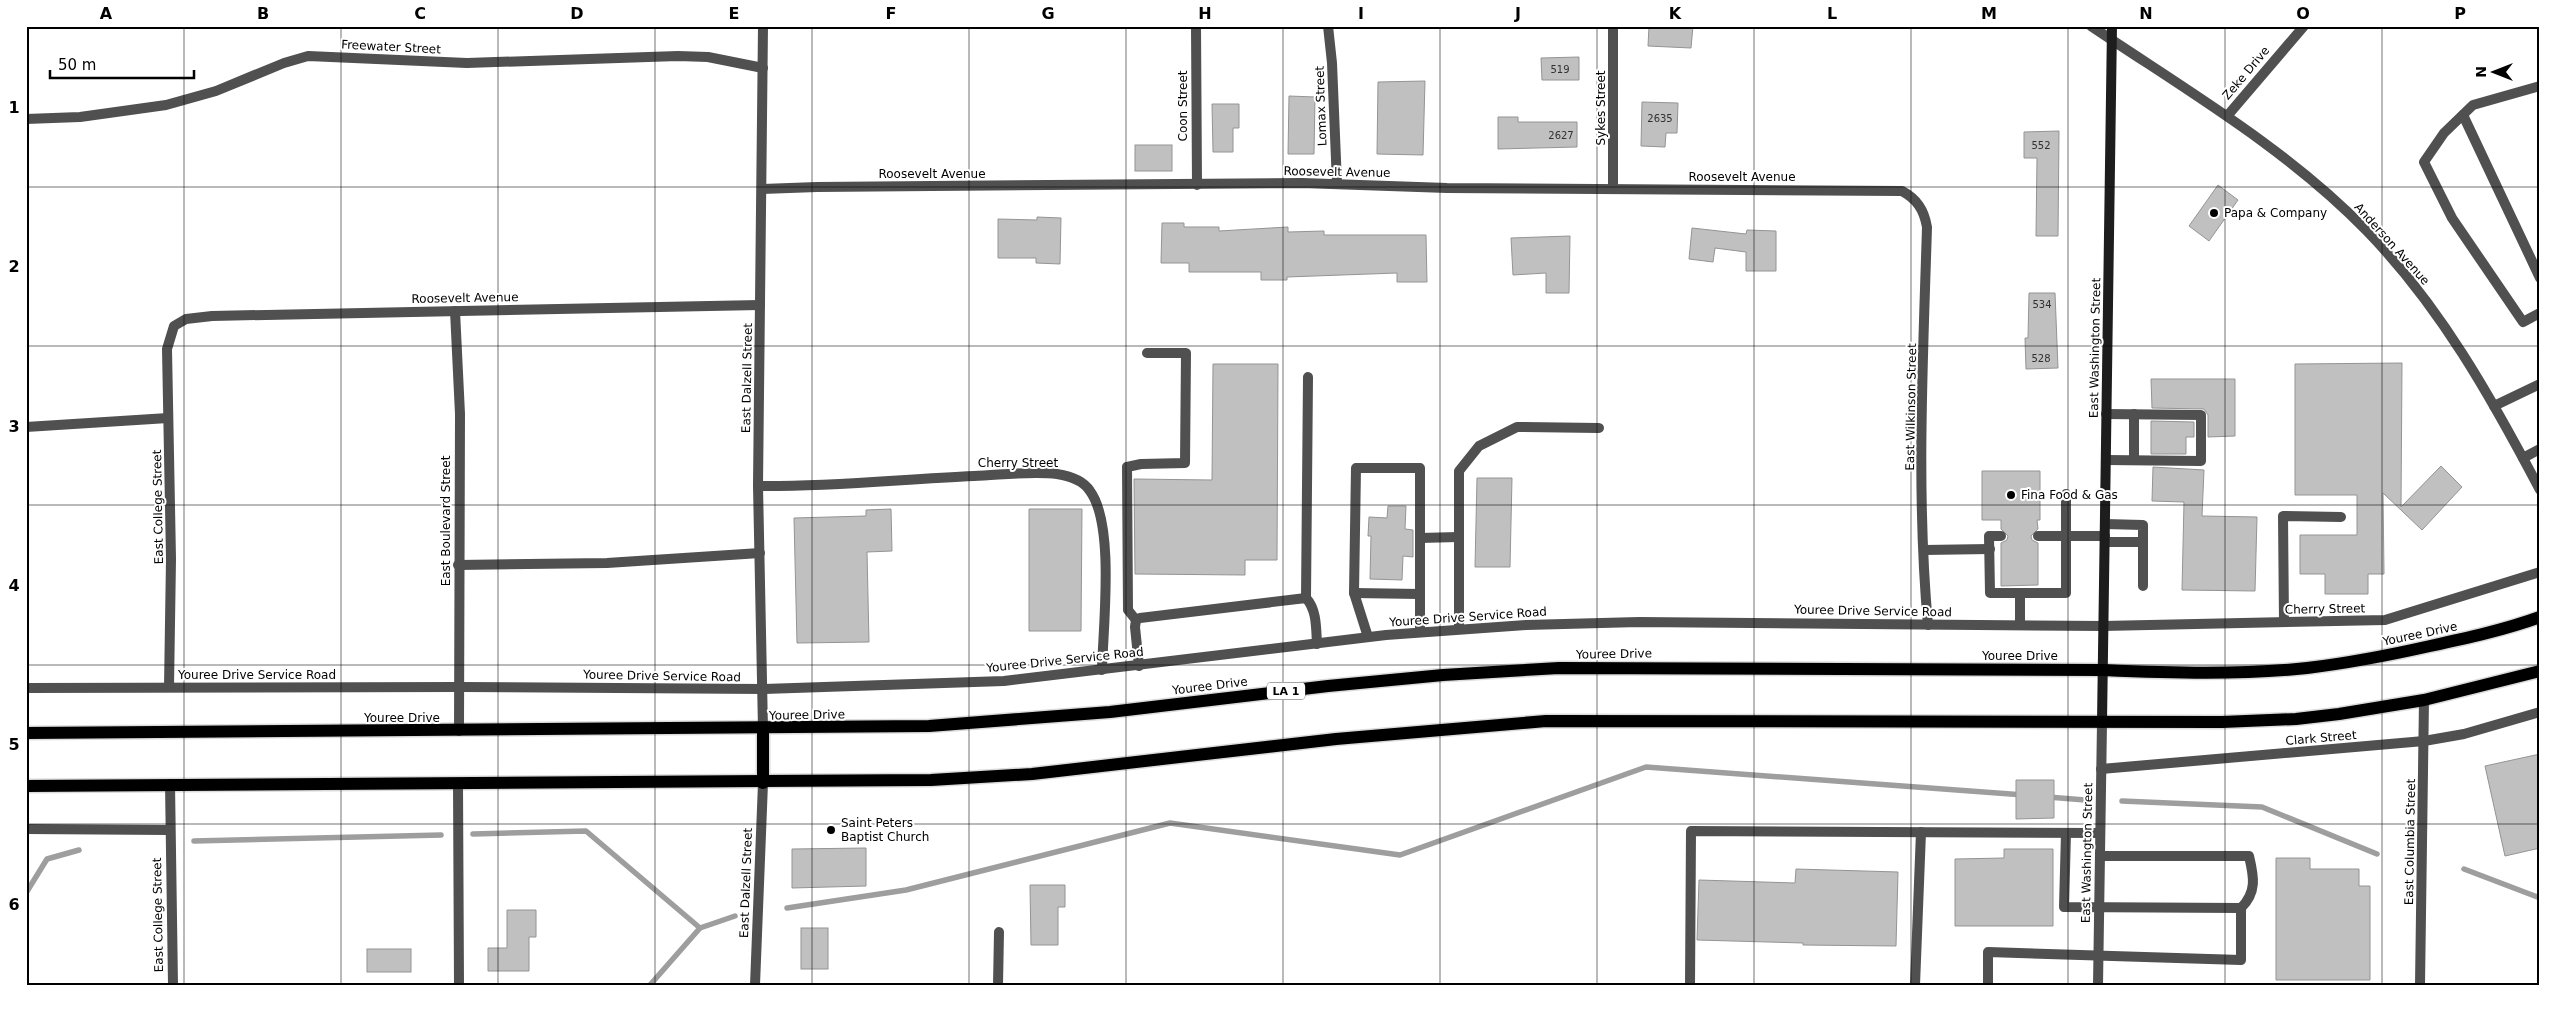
<svg xmlns="http://www.w3.org/2000/svg" width="2566" height="1011" viewBox="0 0 2566 1011" font-family="'DejaVu Sans',sans-serif">
  <style>
    .lines { fill: none; stroke-linecap: round; stroke-linejoin: round }
    .stream { stroke: #9e9e9e; stroke-width: 5.5 }
    .building { fill: #c0c0c0; stroke: #949494 }
    .primary-casing { stroke: #dbdbdb; stroke-width: 15 }
    .lane { stroke: #505050; stroke-width: 10 }
    .street { stroke: #505050; stroke-width: 10 }
    .secondary { stroke: #1d1d1d; stroke-width: 10 }
    .primary { stroke: #000; stroke-width: 12 }
    .grid { fill: none; stroke: #000; stroke-width: 1; stroke-opacity: 0.55 }
    .poi-dot { fill: #000; stroke: #fff; stroke-width: 2 }
    .labels { text-anchor: middle; stroke-width: 4; stroke-linejoin: round; paint-order: stroke }
    .number-label { font-size: 10px; fill: #303030 }
    .shield { fill: #fff; stroke: #4c4c4c; stroke-width: 1 }
    .shield-label { font-size: 11px; font-weight: bold; fill: #000 }
    .street-label { font-size: 12px; fill: #000; stroke: #fff }
    .poi-label { font-size: 12px; fill: #000; stroke: #fff; text-anchor: start }
    .neatline { fill: none; stroke: #000; stroke-width: 2 }
    .grid-label { font-size: 16px; text-anchor: middle; font-weight: bold; fill: #000 }
  </style>
  <rect width="100%" height="100%" fill="#fff"/>
  <g class="lines">
    <g class="stream">
      <path d="M 2048,797 L 2085,800"/>
      <path d="M 2122,801 L 2262,807 L 2377,854"/>
      <path d="M 473,834 L 586,831 L 700,928"/>
      <path d="M 194,841 L 441,835"/>
      <path d="M 2464,869 L 2540,898"/>
      <path d="M 26,893 L 47,859 L 79,850"/>
      <path d="M 787,908 L 906,890 L 1170,823 L 1400,855 L 1646,767 L 2024,795"/>
      <path d="M 650,985 L 700,928 L 735,916"/>
    </g>
  </g>
  <g class="building">
    <path d="M 1649,26 L 1693,26 L 1691,48 L 1648,46 Z"/>
    <path d="M 1579,57 L 1579,80 L 1542,80 L 1541,58 Z"/>
    <path d="M 1425,81 L 1423,155 L 1377,154 L 1378,82 Z"/>
    <path d="M 1289,96 L 1315,97 L 1314,154 L 1288,154 Z"/>
    <path d="M 1642,102 L 1678,103 L 1677,133 L 1666,133 L 1665,147 L 1641,146 Z"/>
    <path d="M 1212,104 L 1239,104 L 1239,128 L 1233,128 L 1233,152 L 1213,152 Z"/>
    <path d="M 1498,117 L 1518,117 L 1518,122 L 1577,122 L 1577,147 L 1498,149 Z"/>
    <path d="M 2059,131 L 2058,236 L 2036,236 L 2037,158 L 2024,158 L 2024,132 Z"/>
    <rect x="1135" y="145" width="37" height="26"/>
    <path d="M 2218,185 L 2238,200 L 2209,241 L 2189,226 Z"/>
    <path d="M 1037,217 L 1061,218 L 1060,264 L 1036,263 L 1036,258 L 998,258 L 998,219 L 1037,220 Z"/>
    <path d="M 1162,223 L 1184,223 L 1184,227 L 1219,227 L 1219,231 L 1288,227 L 1288,232 L 1324,231 L 1324,235 L 1426,235 L 1427,282 L 1397,282 L 1397,273 L 1287,277 L 1287,280 L 1261,280 L 1261,272 L 1189,272 L 1189,263 L 1161,263 Z"/>
    <path d="M 1692,228 L 1746,234 L 1747,230 L 1776,231 L 1776,271 L 1746,271 L 1746,252 L 1715,248 L 1713,262 L 1689,259 Z"/>
    <path d="M 1570,236 L 1569,293 L 1546,293 L 1546,273 L 1513,275 L 1511,238 Z"/>
    <path d="M 2029,293 L 2055,293 L 2058,368 L 2026,369 L 2025,338 L 2028,338 Z"/>
    <path d="M 2402,363 L 2401,507 L 2441,466 L 2462,487 L 2422,530 L 2383,493 L 2384,574 L 2368,574 L 2368,594 L 2325,594 L 2325,574 L 2300,574 L 2300,535 L 2357,535 L 2357,495 L 2295,495 L 2295,364 Z"/>
    <path d="M 1213,364 L 1278,364 L 1277,560 L 1245,560 L 1245,575 L 1135,574 L 1134,479 L 1212,480 Z"/>
    <path d="M 2151,379 L 2235,379 L 2235,436 L 2208,437 L 2208,415 L 2204,409 L 2152,408 Z"/>
    <path d="M 2151,421 L 2194,422 L 2194,437 L 2186,437 L 2186,454 L 2151,454 Z"/>
    <path d="M 2153,467 L 2204,470 L 2202,516 L 2257,517 L 2255,591 L 2182,590 L 2184,502 L 2152,501 Z"/>
    <path d="M 1982,471 L 2040,471 L 2040,520 L 2037,520 L 2038,529 L 2031,536 L 2032,540 L 2038,543 L 2038,585 L 2001,586 L 2001,543 L 2007,540 L 2008,536 L 2001,529 L 2001,520 L 1982,520 Z"/>
    <path d="M 1477,478 L 1512,478 L 1510,567 L 1475,567 Z"/>
    <path d="M 1388,506 L 1406,506 L 1405,529 L 1413,530 L 1413,557 L 1403,556 L 1402,580 L 1370,579 L 1371,536 L 1368,536 L 1369,517 L 1387,518 Z"/>
    <path d="M 891,509 L 892,551 L 867,552 L 869,642 L 797,643 L 794,518 L 866,516 L 866,510 Z"/>
    <path d="M 1029,509 L 1082,509 L 1081,631 L 1029,631 Z"/>
    <path d="M 2540,754 L 2540,848 L 2505,856 L 2485,766 Z"/>
    <path d="M 2016,780 L 2054,780 L 2054,818 L 2016,819 Z"/>
    <path d="M 866,848 L 866,886 L 792,888 L 792,849 Z"/>
    <path d="M 2004,849 L 2053,849 L 2053,926 L 1955,926 L 1955,859 L 2004,858 Z"/>
    <path d="M 2276,858 L 2310,858 L 2310,869 L 2359,869 L 2359,886 L 2370,886 L 2370,980 L 2276,980 Z"/>
    <path d="M 1796,869 L 1898,872 L 1896,946 L 1803,945 L 1803,943 L 1697,940 L 1699,880 L 1795,883 Z"/>
    <path d="M 1030,885 L 1065,885 L 1065,907 L 1058,907 L 1058,945 L 1031,945 Z"/>
    <path d="M 507,910 L 536,910 L 536,937 L 529,937 L 529,971 L 488,971 L 488,948 L 507,948 Z"/>
    <rect x="801" y="928" width="27" height="41"/>
    <rect x="367" y="949" width="44" height="23"/>
  </g>
  <g class="lines">
    <defs>
      <g id="primary">
        <path d="M 26,733 L 929,726 L 1110,712 L 1328,686 L 1443,675 L 1559,668 L 2103,670 C 2171,673 2240,675 2307,668 C 2349,663 2390,655 2430,646 C 2467,638 2504,630 2540,617"/>
        <path d="M 763,783 L 763,729"/>
        <path d="M 26,786 L 931,780 L 1032,774 L 1336,739 L 1546,721 L 2222,722 L 2296,719 L 2339,714 L 2424,700 L 2540,671"/>
      </g>
    </defs>
    <use href="#primary" class="primary-casing"/>
    <g class="lane">
      <path d="M 2540,86 L 2473,105 L 2444,133 L 2424,162 L 2452,218 L 2523,322 L 2540,313"/>
      <path d="M 2463,115 L 2540,278"/>
      <path d="M 2494,406 L 2540,384"/>
      <path d="M 2523,458 L 2540,449"/>
      <path d="M 2106,460 L 2201,461 L 2201,415 L 2106,414"/>
      <path d="M 2134,460 L 2134,414"/>
      <path d="M 2105,524 L 2143,525 L 2143,586"/>
      <path d="M 2001,536 L 1989,536 L 1990,593 L 2066,593 L 2066,536 L 2105,536"/>
      <path d="M 2038,536 L 2066,536 L 2066,494"/>
      <path d="M 1420,538 L 1458,537"/>
      <path d="M 2105,542 L 2143,542"/>
      <path d="M 1924,550 L 1990,549"/>
      <path d="M 458,565 L 607,563 L 760,553"/>
      <path d="M 1354,593 L 1420,594"/>
      <path d="M 2020,593 L 2020,625"/>
      <path d="M 1306,598 L 1308,377"/>
      <path d="M 1136,620 L 1128,610 L 1127,467 L 1141,464 L 1185,463 L 1186,353 L 1147,353"/>
      <path d="M 2284,622 L 2283,516 L 2341,517"/>
      <path d="M 1459,629 L 1459,471 L 1479,446 L 1517,427 L 1599,428"/>
      <path d="M 1368,637 L 1354,593 L 1356,468 L 1420,468 L 1420,632"/>
      <path d="M 1139,666 L 1135,627 L 1136,620 L 1140,618 L 1306,598 C 1317,610 1316,628 1317,644"/>
      <path d="M 26,688 L 460,687 L 764,689 L 1004,681 L 1386,635 L 1526,625 L 1639,622 L 2103,626"/>
      <path d="M 26,829 L 169,830"/>
      <path d="M 2066,833 L 2064,907 L 2241,908 C 2257,892 2254,877 2249,856 L 2100,856"/>
      <path d="M 1690,985 L 1691,831 L 2100,833"/>
      <path d="M 1915,985 L 1921,832"/>
      <path d="M 1988,985 L 1988,952 L 2241,960 L 2241,908"/>
    </g>
    <g class="street">
      <path d="M 763,26 L 758,486 L 763,729"/>
      <path d="M 1196,26 L 1197,185"/>
      <path d="M 1328,26 L 1332,63 L 1337,184"/>
      <path d="M 2091,26 C 2186,90 2286,148 2366,230 C 2440,306 2491,397 2540,490"/>
      <path d="M 2228,115 L 2304,26"/>
      <path d="M 26,119 L 80,117 L 166,105 L 216,91 L 284,63 L 308,56 L 467,63 L 678,56 L 708,57 L 763,68"/>
      <path d="M 762,189 L 817,187 L 1302,183 L 1447,188 L 1902,191 C 1917,199 1924,210 1927,227 C 1923,359 1916,493 1928,625"/>
      <path d="M 1613,189 L 1613,26"/>
      <path d="M 455,311 L 460,414 L 459,731"/>
      <path d="M 26,427 L 168,418"/>
      <path d="M 758,486 C 831,487 902,479 974,476 C 1001,475 1030,471 1057,474 C 1070,476 1083,480 1090,491 C 1115,525 1103,627 1102,670"/>
      <path d="M 2103,626 L 2385,620 L 2540,572"/>
      <path d="M 169,687 L 171,559 L 167,349 L 174,326 L 186,319 L 212,316 L 760,305"/>
      <path d="M 2101,769 L 2424,741 L 2464,734 L 2540,712"/>
      <path d="M 170,784 L 173,985"/>
      <path d="M 458,784 L 459,985"/>
      <path d="M 755,985 L 763,783"/>
      <path d="M 998,985 L 999,932"/>
      <path d="M 2098,985 L 2102,723"/>
      <path d="M 2420,985 L 2424,700"/>
    </g>
    <path class="secondary" d="M 2102,723 L 2112,26"/>
    <use href="#primary" class="primary"/>
  </g>
  <path class="grid" d="M 184,26 L 184,985M 341,26 L 341,985M 498,26 L 498,985M 655,26 L 655,985M 812,26 L 812,985M 969,26 L 969,985M 1126,26 L 1126,985M 1283,26 L 1283,985M 1440,26 L 1440,985M 1597,26 L 1597,985M 1754,26 L 1754,985M 1911,26 L 1911,985M 2068,26 L 2068,985M 2225,26 L 2225,985M 2382,26 L 2382,985M 26,187 L 2540,187M 26,346 L 2540,346M 26,505 L 2540,505M 26,665 L 2540,665M 26,824 L 2540,824"/>
  <g class="poi-dot">
    <circle cx="2214" cy="213" r="5"/>
    <circle cx="2011" cy="495" r="5"/>
    <circle cx="831" cy="830" r="5"/>
  </g>
  <g class="labels">
    <g class="number-label">
      <text x="1560" y="73">519</text>
      <text x="1660" y="122">2635</text>
      <text x="1561" y="139">2627</text>
      <text x="2041" y="149">552</text>
      <text x="2042" y="308">534</text>
      <text x="2041" y="362">528</text>
    </g>
    <rect class="shield" x="1267" y="682.5" width="38" height="17" rx="4"/>
    <g class="shield-label">
      <text x="1286" y="695">LA 1</text>
    </g>
    <g class="street-label">
      <text transform="translate(391 47) rotate(3)" y="4">Freewater Street</text>
      <text transform="translate(2246 73) rotate(-50)" y="4">Zeke Drive</text>
      <text transform="translate(1183 106) rotate(-90)" y="4">Coon Street</text>
      <text transform="translate(1321 106) rotate(-92)" y="4">Lomax Street</text>
      <text transform="translate(1601 108) rotate(-90)" y="4">Sykes Street</text>
      <text transform="translate(1337 172) rotate(1)" y="4">Roosevelt Avenue</text>
      <text x="932" y="178">Roosevelt Avenue</text>
      <text x="1742" y="181">Roosevelt Avenue</text>
      <text transform="translate(2392 244) rotate(48)" y="4">Anderson Avenue</text>
      <text transform="translate(465 298) rotate(-1)" y="4">Roosevelt Avenue</text>
      <text transform="translate(2095 348) rotate(-89)" y="4">East Washington Street</text>
      <text transform="translate(747 378) rotate(-89)" y="4">East Dalzell Street</text>
      <text transform="translate(1911 407) rotate(-89)" y="4">East Wilkinson Street</text>
      <text x="1018" y="467">Cherry Street</text>
      <text transform="translate(158 507) rotate(-91)" y="4">East College Street</text>
      <text transform="translate(446 521) rotate(-90)" y="4">East Boulevard Street</text>
      <text transform="translate(2325 609) rotate(-1)" y="4">Cherry Street</text>
      <text transform="translate(1873 611) rotate(1)" y="4">Youree Drive Service Road</text>
      <text transform="translate(1468 617) rotate(-4)" y="4">Youree Drive Service Road</text>
      <text transform="translate(2420 634) rotate(-12)" y="4">Youree Drive</text>
      <text transform="translate(1614 654) rotate(-1)" y="4">Youree Drive</text>
      <text x="2020" y="660">Youree Drive</text>
      <text transform="translate(1065 660) rotate(-6)" y="4">Youree Drive Service Road</text>
      <text x="257" y="679">Youree Drive Service Road</text>
      <text transform="translate(662 676) rotate(1)" y="4">Youree Drive Service Road</text>
      <text transform="translate(1210 686) rotate(-7)" y="4">Youree Drive</text>
      <text transform="translate(807 715) rotate(-1)" y="4">Youree Drive</text>
      <text x="402" y="722">Youree Drive</text>
      <text transform="translate(2321 738) rotate(-5)" y="4">Clark Street</text>
      <text transform="translate(2410 842) rotate(-89)" y="4">East Columbia Street</text>
      <text transform="translate(2087 853) rotate(-89)" y="4">East Washington Street</text>
      <text transform="translate(746 883) rotate(-88)" y="4">East Dalzell Street</text>
      <text transform="translate(158 915) rotate(-91)" y="4">East College Street</text>
    </g>
    <g class="poi-label">
      <text x="2224" y="217">Papa &amp; Company</text>
      <text x="2021" y="499">Fina Food &amp; Gas</text>
      <text x="841" y="827">Saint Peters<tspan x="841" dy="14">Baptist Church</tspan></text>
    </g>
  </g>
  <rect width="2566" height="1011" fill="none" stroke="#ffffff" stroke-width="55"/>
  <g transform="translate(2494 72) rotate(270)" stroke="#ffffff" stroke-width="4" paint-order="stroke">
  <path d="M0-4L9 19L0 12L-9 19Z" fill="#000000"/>
  <text y="-8" font-size="14" font-weight="bold" text-anchor="middle" fill="#000000">N</text>
  </g>
  <path d="M50 70v8h144v-8" fill="none" stroke="#000000" stroke-width="2.5"/>
  <text x="58" y="70" font-size="15" fill="#000000" stroke="#ffffff" stroke-width="4" paint-order="stroke">50 m</text>
  <rect x="28" y="28" width="2510" height="956" class="neatline"/>
  <g class="grid-label">
    <text x="106" y="19">A</text>
    <text x="263" y="19">B</text>
    <text x="420" y="19">C</text>
    <text x="577" y="19">D</text>
    <text x="734" y="19">E</text>
    <text x="891" y="19">F</text>
    <text x="1048" y="19">G</text>
    <text x="1205" y="19">H</text>
    <text x="1361" y="19">I</text>
    <text x="1518" y="19">J</text>
    <text x="1675" y="19">K</text>
    <text x="1832" y="19">L</text>
    <text x="1989" y="19">M</text>
    <text x="2146" y="19">N</text>
    <text x="2303" y="19">O</text>
    <text x="2460" y="19">P</text>
    <text x="14" y="113">1</text>
    <text x="14" y="272">2</text>
    <text x="14" y="432">3</text>
    <text x="14" y="591">4</text>
    <text x="14" y="750">5</text>
    <text x="14" y="910">6</text>
  </g>
</svg>
